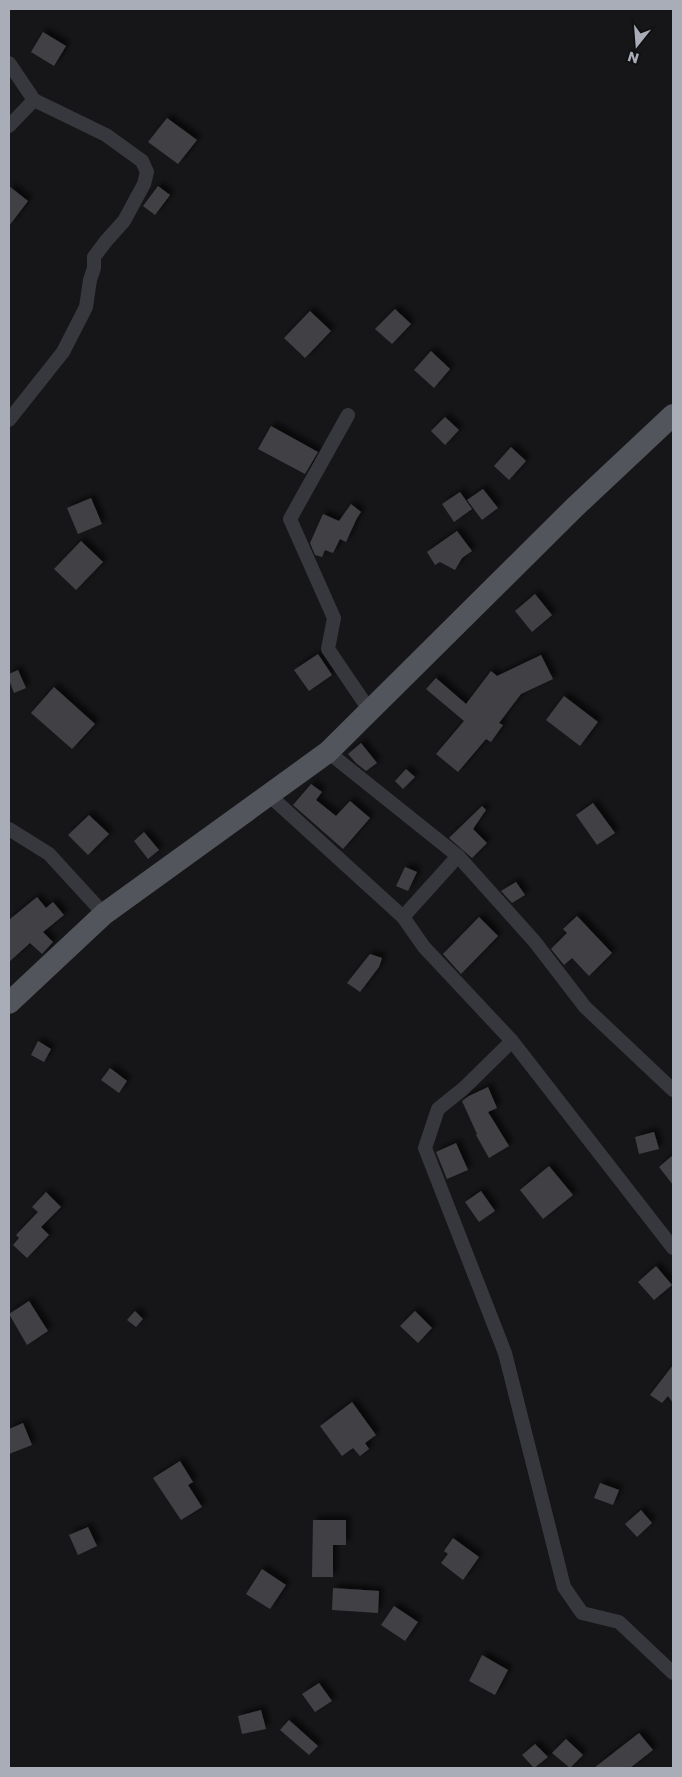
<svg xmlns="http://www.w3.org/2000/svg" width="682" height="1777" viewBox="0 0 682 1777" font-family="Poppins,sans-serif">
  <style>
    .building { fill: #404145; filter: url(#shadow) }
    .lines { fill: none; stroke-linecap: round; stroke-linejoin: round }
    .street { stroke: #37383d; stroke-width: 14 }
    .primary { stroke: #53555c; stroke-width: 22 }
  </style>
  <defs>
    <filter id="shadow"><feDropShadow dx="4.5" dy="-4.5" stdDeviation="2.5" flood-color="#0009"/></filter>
  </defs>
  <rect width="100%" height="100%" fill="#161618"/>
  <g class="building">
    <path d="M 43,32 L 66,46 L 54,66 L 31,52 Z"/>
    <path d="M 167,118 L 197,140 L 178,164 L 148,142 Z"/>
    <path d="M 9,186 L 28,201 L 9,226 Z"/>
    <path d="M 158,186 L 170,195 L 155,215 L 143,206 Z"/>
    <path d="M 395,309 L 411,324 L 392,344 L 375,329 Z"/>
    <path d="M 310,311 L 331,331 L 305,358 L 284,338 Z"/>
    <path d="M 431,351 L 450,369 L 434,388 L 414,370 Z"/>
    <path d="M 445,417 L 459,430 L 445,445 L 431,431 Z"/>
    <path d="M 271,426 L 318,452 L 305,474 L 258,449 Z"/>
    <path d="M 511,447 L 526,461 L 509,480 L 494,466 Z"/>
    <path d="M 483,489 L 498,508 L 482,520 L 467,500 Z"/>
    <path d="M 460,492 L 472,509 L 454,522 L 442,504 Z"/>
    <path d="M 91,498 L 102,524 L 78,534 L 67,508 Z"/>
    <path d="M 351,504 L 361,512 L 357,518 L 346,542 L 340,539 L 333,553 L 325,550 L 322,557 L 315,555 L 310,543 L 323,514 L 339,521 Z"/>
    <path d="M 457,531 L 472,551 L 462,558 L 455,570 L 440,562 L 435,565 L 427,552 Z"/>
    <path d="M 81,541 L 103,562 L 76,590 L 54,569 Z"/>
    <path d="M 535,594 L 552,615 L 532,632 L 515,611 Z"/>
    <path d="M 318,654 L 332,675 L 309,691 L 294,670 Z"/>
    <path d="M 541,655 L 553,679 L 521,694 L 499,723 L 503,725 L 491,742 L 486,739 L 458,772 L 436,754 L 464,721 L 426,689 L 436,678 L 466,704 L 491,671 L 497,676 Z"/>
    <path d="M 18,670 L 26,688 L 14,693 L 9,680 L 9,674 Z"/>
    <path d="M 54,687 L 95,724 L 72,749 L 31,713 Z"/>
    <path d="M 564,696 L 598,722 L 580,746 L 546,720 Z"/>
    <path d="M 361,743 L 377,763 L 366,771 L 356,763 L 348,754 Z"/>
    <path d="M 406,769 L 415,777 L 403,789 L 395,781 Z"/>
    <path d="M 311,784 L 322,792 L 316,800 L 336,816 L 350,801 L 370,818 L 343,849 L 293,805 Z"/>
    <path d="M 593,803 L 615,833 L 597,845 L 576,815 Z"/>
    <path d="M 482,806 L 486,810 L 473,829 L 487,843 L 472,858 L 449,838 Z"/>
    <path d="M 89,815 L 109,834 L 88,855 L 68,835 Z"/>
    <path d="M 144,832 L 159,850 L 148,859 L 134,841 Z"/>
    <path d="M 405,867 L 417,872 L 408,891 L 396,886 Z"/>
    <path d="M 516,882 L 525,895 L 512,903 L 501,891 Z"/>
    <path d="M 37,897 L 46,908 L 53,902 L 64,915 L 43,932 L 53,942 L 42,954 L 30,943 L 9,962 L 9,920 Z"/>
    <path d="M 577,916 L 612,953 L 589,976 L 572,958 L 564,965 L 551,949 L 567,933 L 563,929 Z"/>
    <path d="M 479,917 L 498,936 L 461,974 L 443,954 Z"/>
    <path d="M 370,954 L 382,958 L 379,967 L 360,992 L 347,983 Z"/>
    <path d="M 38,1041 L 51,1049 L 44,1062 L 31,1055 Z"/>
    <path d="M 110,1068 L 127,1081 L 119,1093 L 101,1080 Z"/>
    <path d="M 488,1087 L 497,1108 L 488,1112 L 509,1146 L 489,1158 L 476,1135 L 477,1134 L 462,1101 L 469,1096 Z"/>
    <path d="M 654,1132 L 659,1149 L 639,1154 L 635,1137 Z"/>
    <path d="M 456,1143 L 468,1170 L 447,1179 L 436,1152 Z"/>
    <path d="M 673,1155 L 673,1185 L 659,1167 Z"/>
    <path d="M 549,1166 L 573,1195 L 543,1219 L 520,1190 Z"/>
    <path d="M 481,1191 L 495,1211 L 479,1222 L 465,1202 Z"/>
    <path d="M 46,1192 L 61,1207 L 41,1227 L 49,1235 L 27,1258 L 13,1245 L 19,1238 L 16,1235 L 38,1212 L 32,1207 Z"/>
    <path d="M 656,1266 L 672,1285 L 654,1300 L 638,1282 Z"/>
    <path d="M 29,1301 L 48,1331 L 27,1345 L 9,1314 Z"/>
    <path d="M 135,1311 L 143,1319 L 136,1327 L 127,1320 Z"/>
    <path d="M 415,1311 L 432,1328 L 418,1343 L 400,1326 Z"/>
    <path d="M 673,1365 L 673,1403 L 668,1396 L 662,1403 L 650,1395 Z"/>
    <path d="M 352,1402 L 376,1435 L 365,1443 L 369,1449 L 360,1456 L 353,1448 L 342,1456 L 320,1426 Z"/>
    <path d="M 23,1423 L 32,1445 L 9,1454 L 9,1429 Z"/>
    <path d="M 180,1461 L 193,1482 L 188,1485 L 202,1507 L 181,1520 L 153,1478 Z"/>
    <path d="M 600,1483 L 619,1490 L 613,1505 L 594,1498 Z"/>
    <path d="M 641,1510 L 652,1523 L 637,1537 L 625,1524 Z"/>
    <path d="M 313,1520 L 346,1520 L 346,1545 L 333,1545 L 333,1577 L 312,1577 Z"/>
    <path d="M 88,1527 L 97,1546 L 78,1555 L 69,1535 Z"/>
    <path d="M 453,1538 L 479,1557 L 463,1580 L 441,1563 L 448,1554 L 444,1551 Z"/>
    <path d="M 262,1569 L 286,1585 L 270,1609 L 246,1594 Z"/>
    <path d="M 333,1588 L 379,1591 L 378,1613 L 332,1610 Z"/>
    <path d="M 394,1606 L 418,1622 L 405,1641 L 381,1625 Z"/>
    <path d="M 482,1655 L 508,1670 L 495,1695 L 469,1681 Z"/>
    <path d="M 319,1683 L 332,1701 L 315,1712 L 302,1694 Z"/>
    <path d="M 261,1710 L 266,1729 L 242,1734 L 238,1716 Z"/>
    <path d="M 289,1720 L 318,1746 L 309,1755 L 280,1730 Z"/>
    <path d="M 639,1733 L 653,1750 L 630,1768 L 594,1768 Z"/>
    <path d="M 566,1739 L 583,1755 L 570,1768 L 552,1753 Z"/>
    <path d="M 535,1744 L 548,1757 L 534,1768 L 522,1755 Z"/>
  </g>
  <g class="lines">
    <g class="street">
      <path d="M 9,63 L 34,100 L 9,126"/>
      <path d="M 348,415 L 290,519 L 334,618 L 328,649 L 370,711"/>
      <path d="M 9,420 L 63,352 L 86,307 L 90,280 L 94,268 L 94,257 L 106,241 L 124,221 L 144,184 L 147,172 L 142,161 L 106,135 L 34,100"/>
      <path d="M 328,752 L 458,856 L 535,942 L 585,1007 L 673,1090"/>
      <path d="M 269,795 L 403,917"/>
      <path d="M 9,829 L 49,854 L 104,914"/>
      <path d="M 458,856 L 403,917 L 424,947 L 512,1041 L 464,1088 L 438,1109 L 425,1148 L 505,1353 L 564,1587 L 582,1613 L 619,1622 L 673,1673"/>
      <path d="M 512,1041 L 673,1248"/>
    </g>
    <path class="primary" d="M 9,1003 L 104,914 L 328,752 L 575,507 L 673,415"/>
  </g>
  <rect width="682" height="1777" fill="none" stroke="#a8adb8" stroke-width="20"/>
  <g transform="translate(637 45) rotate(197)" stroke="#111113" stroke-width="4" paint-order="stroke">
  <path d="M0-4L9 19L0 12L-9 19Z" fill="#a8adb8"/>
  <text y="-8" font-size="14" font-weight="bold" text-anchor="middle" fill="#a8adb8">N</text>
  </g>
</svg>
